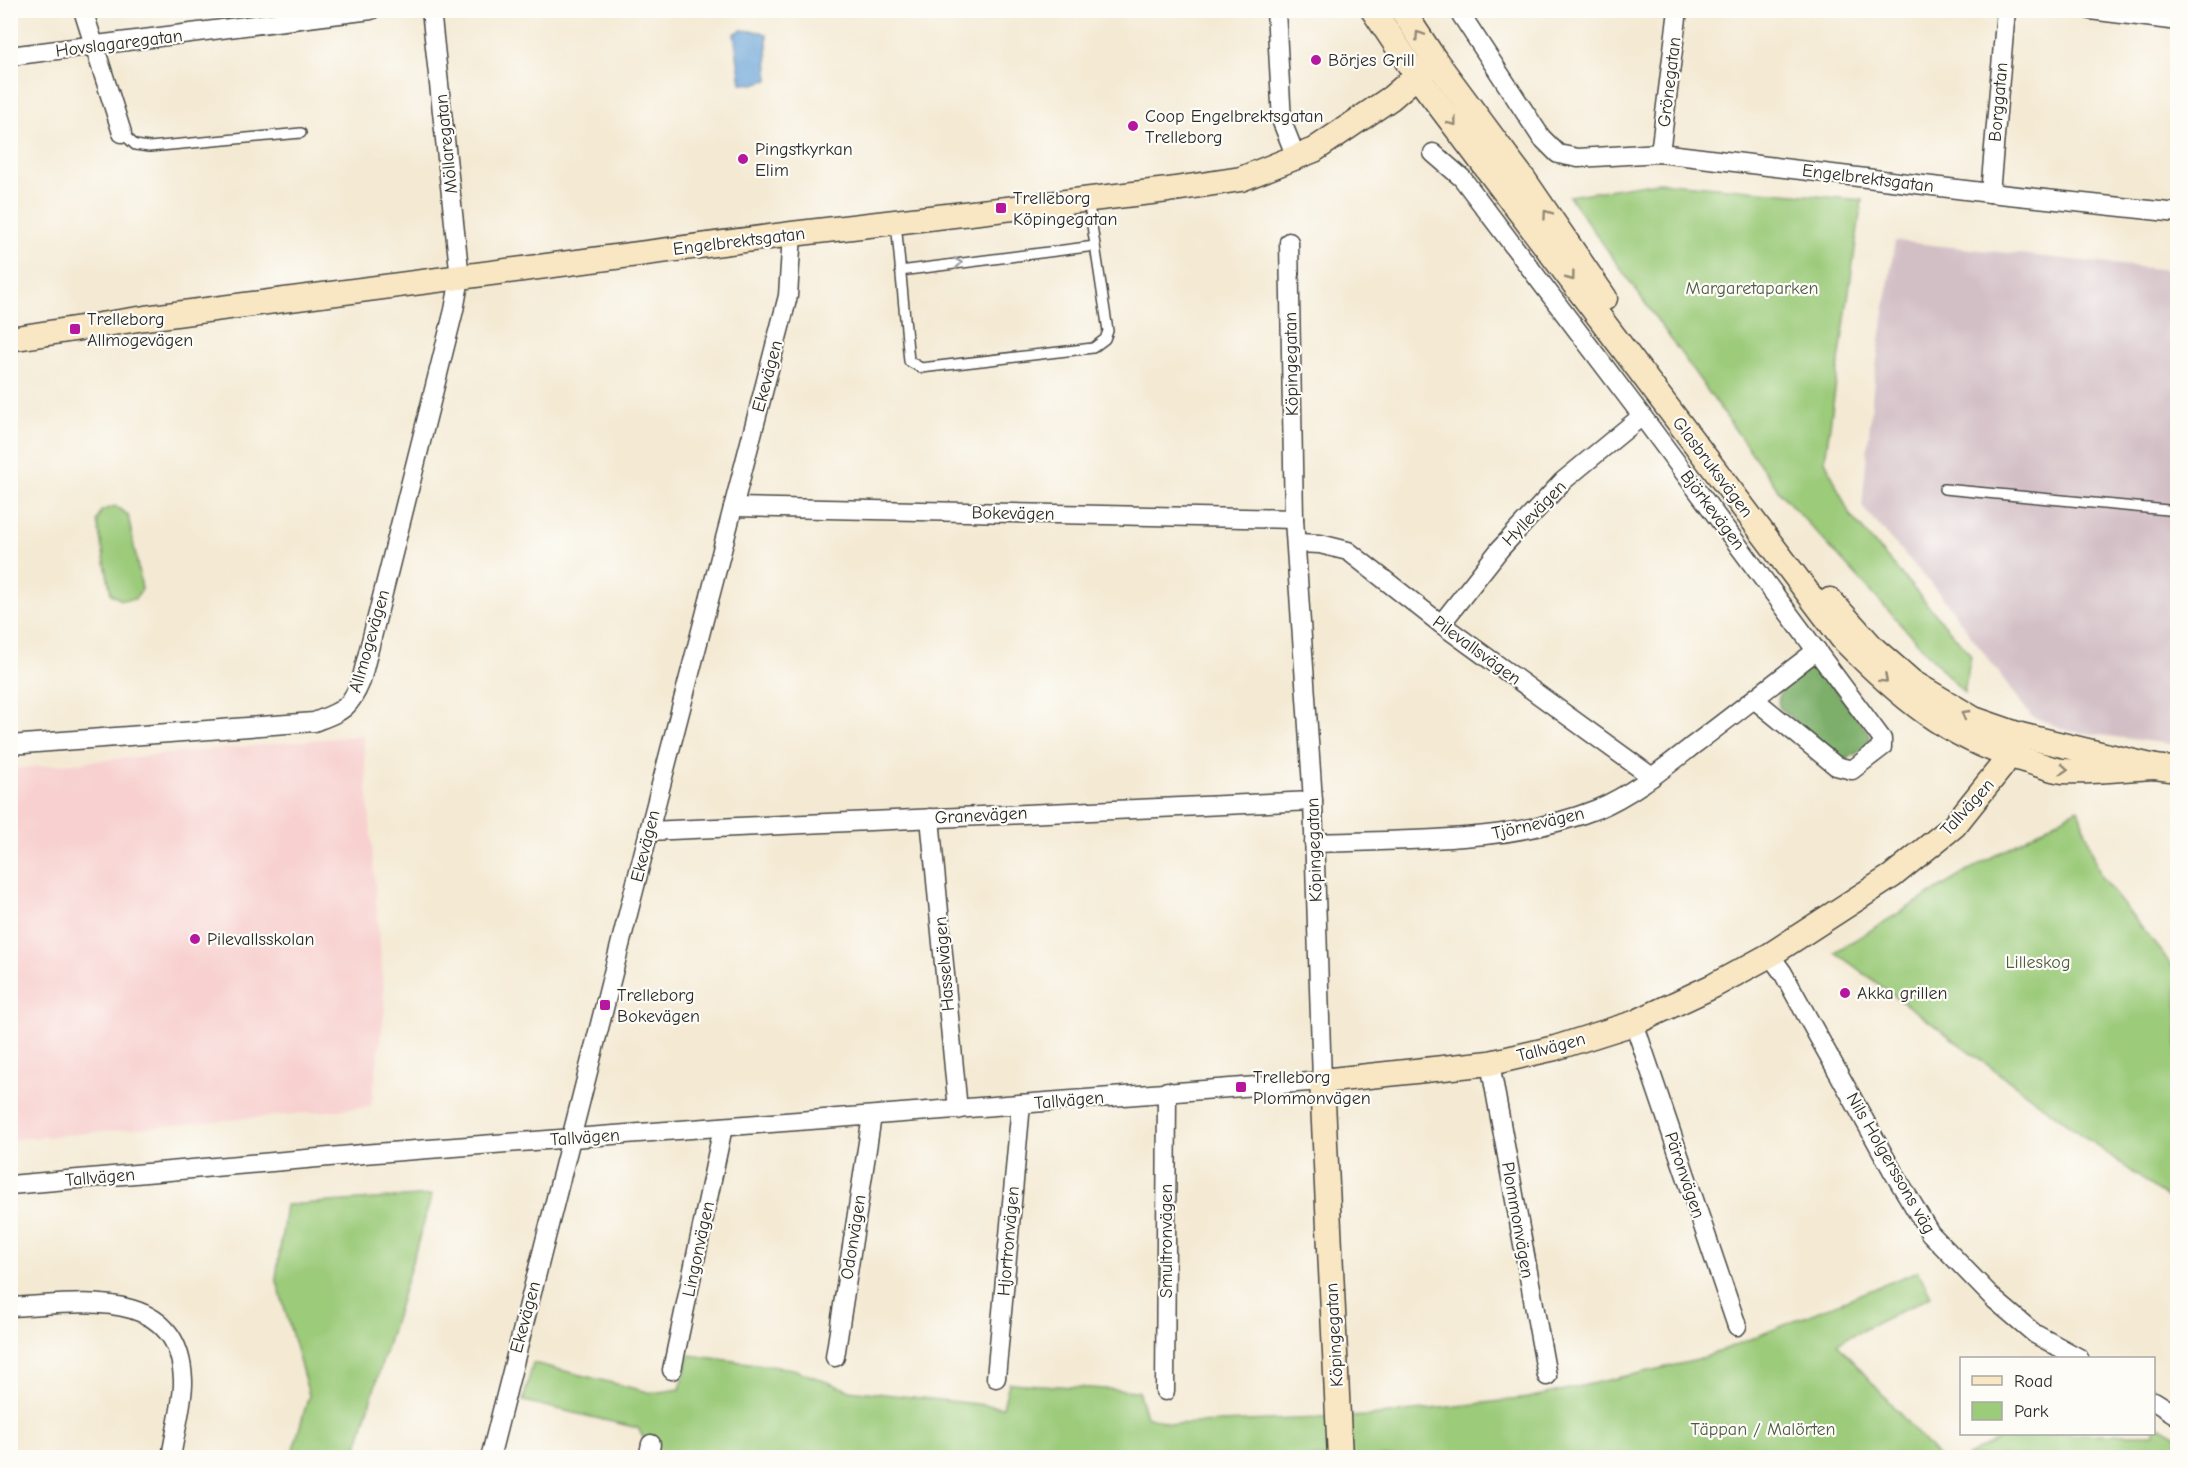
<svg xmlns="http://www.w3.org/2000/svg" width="2188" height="1468" viewBox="0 0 2188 1468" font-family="'Comic Neue',sans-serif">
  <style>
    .built { fill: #f7d0cf }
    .industrial { fill: #d2bec5 }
    .green { fill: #9ccb7a; stroke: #647b52; stroke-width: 1.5 }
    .forest { fill: #7daf6a; stroke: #546d4a; stroke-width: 1.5 }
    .water { fill: #66a1d6; stroke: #486680; stroke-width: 1.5 }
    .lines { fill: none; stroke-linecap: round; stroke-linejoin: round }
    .lane-casing { stroke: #494844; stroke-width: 12 }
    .street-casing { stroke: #494844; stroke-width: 21 }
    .secondary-casing { stroke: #494844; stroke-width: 27 }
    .lane { stroke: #fff; stroke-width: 9 }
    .street { stroke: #fff; stroke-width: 18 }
    .secondary { stroke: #f9e7c3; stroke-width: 24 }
    .oneway { stroke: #928977 }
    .oneway2 { stroke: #a0a0a0 }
    .poi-dot { fill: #b5179e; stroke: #fdfcf7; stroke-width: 2 }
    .labels { text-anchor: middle; stroke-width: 4.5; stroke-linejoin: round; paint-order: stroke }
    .street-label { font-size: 18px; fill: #2b2b2b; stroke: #fdfcf7 }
    .poi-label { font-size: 18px; fill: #2b2b2b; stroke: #fdfcf7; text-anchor: start }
    .park-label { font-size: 18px; fill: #4d5b43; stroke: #fdfcf7 }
  </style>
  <rect width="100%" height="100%" fill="#fdfcf7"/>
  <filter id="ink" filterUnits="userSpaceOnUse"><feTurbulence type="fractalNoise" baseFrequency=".0167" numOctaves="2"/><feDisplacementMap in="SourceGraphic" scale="12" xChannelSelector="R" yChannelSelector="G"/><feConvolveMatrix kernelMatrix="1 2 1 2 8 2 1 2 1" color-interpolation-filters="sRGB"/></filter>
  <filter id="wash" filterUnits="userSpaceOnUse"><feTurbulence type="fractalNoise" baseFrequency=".008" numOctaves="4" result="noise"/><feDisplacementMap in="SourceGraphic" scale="24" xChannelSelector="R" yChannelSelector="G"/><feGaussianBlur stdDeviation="1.35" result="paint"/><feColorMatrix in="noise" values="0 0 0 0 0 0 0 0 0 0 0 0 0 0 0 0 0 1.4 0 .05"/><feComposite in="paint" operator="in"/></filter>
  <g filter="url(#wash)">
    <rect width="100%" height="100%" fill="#f4ead4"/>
    <path class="built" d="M 363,735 L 385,1008 L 371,1107 L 11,1140 L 11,769 Z"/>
    <path class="industrial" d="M 1895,241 L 2177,271 L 2177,745 L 2068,731 L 2031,716 L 1940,594 L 1862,507 L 1874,380 Z"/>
    <g class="green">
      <path d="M 1658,182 L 1862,200 L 1825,460 L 1850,515 L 1971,655 L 1964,693 L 1781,494 L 1569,196 Z"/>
      <path d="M 115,506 L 128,515 L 142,589 L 135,599 L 121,600 L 111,594 L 97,521 L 101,511 Z"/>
      <path d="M 2078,809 L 2101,877 L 2177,972 L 2177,1205 L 1835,952 L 1976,866 Z"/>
      <path d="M 432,1195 L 354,1457 L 291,1457 L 309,1395 L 276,1278 L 286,1205 Z"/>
      <path d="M 1918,1271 L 1931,1296 L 1837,1343 L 1938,1457 L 654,1458 L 638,1428 L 523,1401 L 533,1363 L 652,1393 L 680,1389 L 690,1355 L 793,1369 L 848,1390 L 1003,1407 L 1009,1383 L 1138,1391 L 1146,1416 L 1172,1424 L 1370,1416 L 1528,1398 L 1698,1360 Z"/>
      <path d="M 2154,1423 L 2177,1436 L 2177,1457 L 1966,1457 L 2009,1434 L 2154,1434 Z"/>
    </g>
    <path class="forest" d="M 1816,665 L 1870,735 L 1871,744 L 1844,761 L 1779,708 C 1774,685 1797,672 1816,665 Z"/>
    <path class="water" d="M 741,30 L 762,32 L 767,35 L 768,80 L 754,84 L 741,83 L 734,34 Z"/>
  </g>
  <g filter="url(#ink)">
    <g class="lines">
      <defs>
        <g id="lane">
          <path d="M 122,133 L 135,145 L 149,147 L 301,133"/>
          <path d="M 896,222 L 909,361 L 921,368 L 1093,348 L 1105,339 L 1108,331 L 1088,199"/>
          <path d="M 900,271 L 1095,246"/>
          <path d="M 1944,489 L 2178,511"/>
        </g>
        <g id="street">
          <path d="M 83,10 L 122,133"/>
          <path d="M 1276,10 L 1282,122 L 1296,157"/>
          <path d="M 1458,10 L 1541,137 L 1558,154 L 1578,158 L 1660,153 L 1990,193 L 2178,213"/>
          <path d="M 2090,10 L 2178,21"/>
          <path d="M 10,56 L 371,10"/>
          <path d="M 1433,153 L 1462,178 L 1642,416 L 1882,739 L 1882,747 L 1852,770 L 1836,766 L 1754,699"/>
          <path d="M 1660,153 L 1678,10"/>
          <path d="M 1990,193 L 2006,10"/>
          <path d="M 733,507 L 1294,519"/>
          <path d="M 1296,543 L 1320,544 L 1348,551 L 1441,624 L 1652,777"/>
          <path d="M 1441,624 L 1500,549 L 1563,481 L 1642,416"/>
          <path d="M 10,745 L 314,722 C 342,711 349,710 361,681 L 454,310 L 460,278 L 431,10"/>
          <path d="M 930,818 L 958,1110"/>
          <path d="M 649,831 L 1313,801"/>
          <path d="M 1314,843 C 1406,839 1510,844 1597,809 C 1633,794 1664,768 1695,744 C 1736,713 1777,681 1817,650"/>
          <path d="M 1770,955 L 1783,973 L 1892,1170 L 1930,1233 L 1995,1300 L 2035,1334 L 2079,1358"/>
          <path d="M 1634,1023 L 1737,1326"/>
          <path d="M 1490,1063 L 1547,1376"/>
          <path d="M 10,1185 L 363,1154 L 1322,1081 L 1313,801 L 1294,519 L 1289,242"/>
          <path d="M 10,1307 C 77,1304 179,1284 183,1380 C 184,1400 174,1436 171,1458"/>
          <path d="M 835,1357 L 872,1116"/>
          <path d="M 672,1370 L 723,1127"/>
          <path d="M 996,1378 L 1021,1104"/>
          <path d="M 1165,1391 L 1167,1091"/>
          <path d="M 2154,1401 L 2178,1416"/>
          <path d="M 490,1458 L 649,831 L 788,296 L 792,234"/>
          <path d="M 648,1458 L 651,1444"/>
        </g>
        <g id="secondary">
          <path d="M 1373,10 L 1417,76 L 1842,638 C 1899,696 1947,738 2027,761 C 2039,764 2051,770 2063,771 C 2092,773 2126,768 2155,767"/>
          <path d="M 1402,10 L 1435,60 L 1525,181 L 1605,298"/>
          <path d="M 10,339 L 145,318 L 792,234 L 1168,190 L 1241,179 L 1314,150 L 1391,98 L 1435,60"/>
          <path d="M 1830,600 L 1874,649 L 1912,682 L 1974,719 L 2020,735 L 2155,767 L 2178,770"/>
          <path d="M 1340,1458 L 1322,1081 L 1490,1063 L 1555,1048 L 1634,1023 L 1713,986 L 1770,955 L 1892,876 L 1954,826 L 2002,766 L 2020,735"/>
        </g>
      </defs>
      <use href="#lane" class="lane-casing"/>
      <use href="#street" class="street-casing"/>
      <use href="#secondary" class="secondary-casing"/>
      <use href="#lane" class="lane"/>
      <use href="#street" class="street"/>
      <use href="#secondary" class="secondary"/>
    </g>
    <defs><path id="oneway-chevron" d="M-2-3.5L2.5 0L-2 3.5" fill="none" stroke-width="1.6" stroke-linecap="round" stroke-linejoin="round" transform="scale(1.5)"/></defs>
    <g class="oneway">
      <use href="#oneway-chevron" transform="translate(1419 35) rotate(-123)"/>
      <use href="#oneway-chevron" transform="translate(1453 122) rotate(52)"/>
      <use href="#oneway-chevron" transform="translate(1547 214) rotate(-125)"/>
      <use href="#oneway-chevron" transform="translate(1571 277) rotate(53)"/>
      <use href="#oneway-chevron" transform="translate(1884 679) rotate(42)"/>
      <use href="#oneway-chevron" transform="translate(1965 714) rotate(-150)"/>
      <use href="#oneway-chevron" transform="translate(2064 769) rotate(5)"/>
    </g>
    <use class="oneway2" href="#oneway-chevron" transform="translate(958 263) rotate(-7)"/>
  </g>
  <g class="poi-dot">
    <circle cx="1316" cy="60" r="6"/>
    <circle cx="1133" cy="126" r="6"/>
    <circle cx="743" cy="159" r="6"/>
    <rect x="995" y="202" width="12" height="12" rx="3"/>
    <rect x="69" y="323" width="12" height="12" rx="3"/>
    <circle cx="195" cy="939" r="6"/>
    <circle cx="1845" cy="993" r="6"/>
    <rect x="599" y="999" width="12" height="12" rx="3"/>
    <rect x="1235" y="1081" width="12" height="12" rx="3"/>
  </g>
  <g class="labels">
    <g class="street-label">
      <text transform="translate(119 43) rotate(-7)" y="6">Hovslagaregatan</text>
      <text transform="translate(1669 82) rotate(-83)" y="6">Grönegatan</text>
      <text transform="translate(1998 102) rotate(-85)" y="6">Borggatan</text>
      <text transform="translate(446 144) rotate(-96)" y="6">Möllaregatan</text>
      <text transform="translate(1868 178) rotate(7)" y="6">Engelbrektsgatan</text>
      <text transform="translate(739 241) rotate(-7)" y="6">Engelbrektsgatan</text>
      <text transform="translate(1291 364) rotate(-91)" y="6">Köpingegatan</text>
      <text transform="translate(767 376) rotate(-75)" y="6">Ekevägen</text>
      <text transform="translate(1713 467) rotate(53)" y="6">Glasbruksvägen</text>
      <text transform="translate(1713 510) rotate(53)" y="6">Björkevägen</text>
      <text transform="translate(1013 513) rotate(1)" y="6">Bokevägen</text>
      <text transform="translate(1534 513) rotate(-46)" y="6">Hyllevägen</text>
      <text transform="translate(369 641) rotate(-74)" y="6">Allmogevägen</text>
      <text transform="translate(1477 650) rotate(36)" y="6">Pilevallsvägen</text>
      <text transform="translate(1967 807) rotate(-48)" y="6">Tallvägen</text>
      <text transform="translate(981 815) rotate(-3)" y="6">Granevägen</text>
      <text transform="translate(1538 823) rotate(-13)" y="6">Tjörnevägen</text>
      <text transform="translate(645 846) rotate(-76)" y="6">Ekevägen</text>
      <text transform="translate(1314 850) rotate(-92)" y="6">Köpingegatan</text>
      <text transform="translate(944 964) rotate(-95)" y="6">Hasselvägen</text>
      <text transform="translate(1551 1047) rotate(-15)" y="6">Tallvägen</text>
      <text transform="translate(1069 1100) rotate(-5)" y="6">Tallvägen</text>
      <text transform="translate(585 1137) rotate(-4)" y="6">Tallvägen</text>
      <text transform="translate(1891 1163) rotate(60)" y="6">Nils Holgerssons väg</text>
      <text transform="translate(1685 1175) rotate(71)" y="6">Päronvägen</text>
      <text transform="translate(100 1177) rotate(-5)" y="6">Tallvägen</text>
      <text transform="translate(1518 1220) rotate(80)" y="6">Plommonvägen</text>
      <text transform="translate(853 1237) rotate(-81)" y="6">Odonvägen</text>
      <text transform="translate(1008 1241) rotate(-85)" y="6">Hjortronvägen</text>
      <text transform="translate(1166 1241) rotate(-90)" y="6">Smultronvägen</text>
      <text transform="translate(698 1249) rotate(-78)" y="6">Lingonvägen</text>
      <text transform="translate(525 1317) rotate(-75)" y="6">Ekevägen</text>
      <text transform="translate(1334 1335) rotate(-93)" y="6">Köpingegatan</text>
    </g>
    <g class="poi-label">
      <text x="1328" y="66">Börjes Grill</text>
      <text x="1145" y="122">Coop Engelbrektsgatan<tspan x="1145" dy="21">Trelleborg</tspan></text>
      <text x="755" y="155">Pingstkyrkan<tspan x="755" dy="21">Elim</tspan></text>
      <text x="1013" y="204">Trelleborg<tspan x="1013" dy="21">Köpingegatan</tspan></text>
      <text x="87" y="325">Trelleborg<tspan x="87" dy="21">Allmogevägen</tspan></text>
      <text x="207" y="945">Pilevallsskolan</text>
      <text x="1857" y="999">Akka grillen</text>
      <text x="617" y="1001">Trelleborg<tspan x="617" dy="21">Bokevägen</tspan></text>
      <text x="1253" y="1083">Trelleborg<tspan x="1253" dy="21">Plommonvägen</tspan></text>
    </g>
    <g class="park-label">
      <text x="1752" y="294">Margaretaparken</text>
      <text x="2038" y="968">Lilleskog</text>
      <text x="1763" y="1435">Täppan / Malörten</text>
    </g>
  </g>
  <rect width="2188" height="1468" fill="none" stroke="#fdfcf7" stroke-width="36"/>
  <rect x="1960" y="1357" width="195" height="78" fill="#fdfcf7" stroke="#a9a8a5" stroke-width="1.5"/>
  <rect x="1972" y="1376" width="30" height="9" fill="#f9e7c3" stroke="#a9a8a5" stroke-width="1.5"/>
  <text x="2014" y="1387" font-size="18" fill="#2b2b2b">Road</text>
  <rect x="1972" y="1402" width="30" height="18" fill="#9ccb7a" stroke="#a9a8a5" stroke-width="1.5"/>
  <text x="2014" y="1417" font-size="18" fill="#2b2b2b">Park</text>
</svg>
